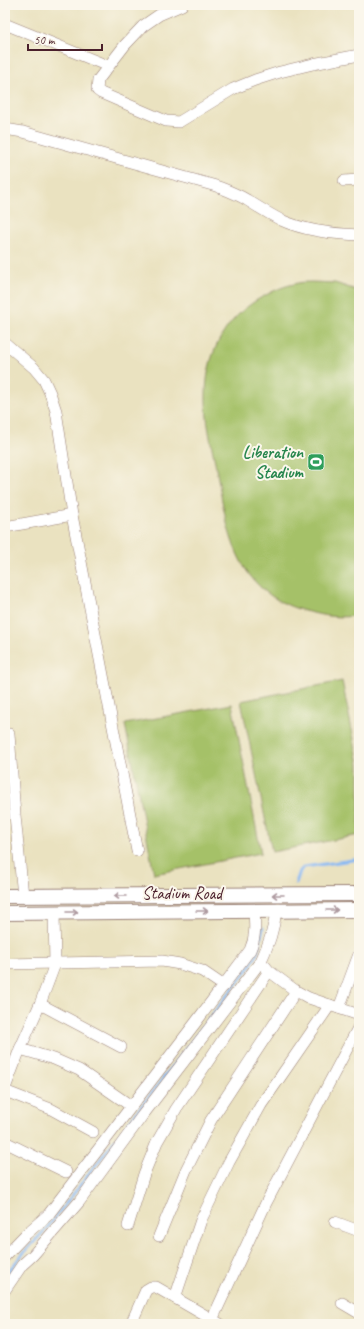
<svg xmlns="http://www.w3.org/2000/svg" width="364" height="1329" viewBox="0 0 364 1329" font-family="Caveat,sans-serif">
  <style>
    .green { fill: #a5c168; stroke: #78704a }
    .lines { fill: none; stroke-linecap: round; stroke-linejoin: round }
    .stream { stroke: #88b9f4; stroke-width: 3 }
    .minor-casing { stroke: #9a8076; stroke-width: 12 }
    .major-casing { stroke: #9a8076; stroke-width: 16 }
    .minor { stroke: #fff; stroke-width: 11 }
    .major { stroke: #fff; stroke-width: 14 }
    .oneway { stroke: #ae9aa0 }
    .labels { text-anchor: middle; stroke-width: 4; stroke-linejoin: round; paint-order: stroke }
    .leisure-label { font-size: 17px; font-weight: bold; fill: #27864d; stroke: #fbf7ec; text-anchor: end }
    .street-label { font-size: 17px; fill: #4a1f2b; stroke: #fbf7ec }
  </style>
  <rect width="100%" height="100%" fill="#fbf7ec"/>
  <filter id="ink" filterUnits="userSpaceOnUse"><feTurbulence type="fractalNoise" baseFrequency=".025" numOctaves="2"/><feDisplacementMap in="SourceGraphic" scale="8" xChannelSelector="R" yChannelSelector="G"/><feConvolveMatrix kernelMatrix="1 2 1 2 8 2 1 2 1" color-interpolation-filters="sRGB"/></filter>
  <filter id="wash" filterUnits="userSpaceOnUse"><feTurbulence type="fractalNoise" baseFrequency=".012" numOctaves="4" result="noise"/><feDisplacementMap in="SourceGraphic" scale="16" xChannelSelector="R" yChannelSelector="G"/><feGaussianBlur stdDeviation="0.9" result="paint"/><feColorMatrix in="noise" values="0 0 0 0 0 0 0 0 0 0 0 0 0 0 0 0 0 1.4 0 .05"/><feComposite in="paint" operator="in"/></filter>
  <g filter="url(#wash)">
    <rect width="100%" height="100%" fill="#eae2c0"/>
    <g class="green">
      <path d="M 312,282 L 335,283 L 359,291 L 359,615 C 341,619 323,616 305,611 C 234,592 227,529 216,467 C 211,443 205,418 206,393 C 207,350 228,314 266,295 C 275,290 284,286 294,284 C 300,282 306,282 312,282 Z"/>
      <path d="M 342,681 L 359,764 L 359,835 L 272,852 L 241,701 Z"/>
      <path d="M 232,704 L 261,853 L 154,874 L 125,724 Z"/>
    </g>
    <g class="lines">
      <g class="stream">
        <path d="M 296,883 L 300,871 L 304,867 L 359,859"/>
        <path d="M 5,1276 L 21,1256 L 47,1228 L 247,970 L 257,955 L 263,928"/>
      </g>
    </g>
  </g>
  <g filter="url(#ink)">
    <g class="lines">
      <defs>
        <g id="minor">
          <path d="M 182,5 L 159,15 L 143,26 L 125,45 L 98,80 L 97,90 L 101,93 L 166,121 L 179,122 L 233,89 L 255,80 L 280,72 L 313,64 L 359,55"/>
          <path d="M 5,24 L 108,66"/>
          <path d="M 5,129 L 23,132 L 216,186 C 226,190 237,194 247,200 C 258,207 269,214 281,220 C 305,231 333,234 359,235"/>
          <path d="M 344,181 L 359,180"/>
          <path d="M 5,343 L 34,368 L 44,380 L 50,393 L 56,411 L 72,515 L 137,851"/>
          <path d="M 5,527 L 72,515"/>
          <path d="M 9,734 L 15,815 L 23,896"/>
          <path d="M 5,964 L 162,961 L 180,964 L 202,971 L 224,986"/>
          <path d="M 265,966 L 269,971 L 296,991 L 309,998 L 359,1015"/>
          <path d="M 40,1004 L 121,1047"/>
          <path d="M 339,1008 L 359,954"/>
          <path d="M 20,1049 L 54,1059 L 79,1070 L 131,1106"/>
          <path d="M 5,1088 L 20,1049 L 40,1004 L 55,964 L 54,912"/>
          <path d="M 5,1091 L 51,1109 L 93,1132"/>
          <path d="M 5,1142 L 66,1172"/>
          <path d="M 335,1222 L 359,1231"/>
          <path d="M 128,1226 L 144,1174 L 157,1142 L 176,1109 L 269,971"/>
          <path d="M 159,1236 L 186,1170 L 211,1120 L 296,991"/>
          <path d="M 5,1256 L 26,1234 L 48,1215 L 196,1022 L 250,950 C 256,937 255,925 254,911"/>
          <path d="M 5,1290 L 22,1265 L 33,1255 L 79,1202 L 142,1116 L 261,961 C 269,943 274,930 276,910"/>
          <path d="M 175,1298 L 201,1220 L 229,1162 L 261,1105 L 330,1005"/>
          <path d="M 342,1303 L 359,1313"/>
          <path d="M 212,1320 L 266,1203 L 359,1026"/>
          <path d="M 131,1324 L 146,1290 L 151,1287 L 156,1287 L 220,1324"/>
        </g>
        <g id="major">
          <path d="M 5,896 L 359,894"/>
          <path d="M 5,913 L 359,910"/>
        </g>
      </defs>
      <use href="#minor" class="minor-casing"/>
      <use href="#major" class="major-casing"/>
      <use href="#minor" class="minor"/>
      <use href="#major" class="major"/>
    </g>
    <defs><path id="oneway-shaft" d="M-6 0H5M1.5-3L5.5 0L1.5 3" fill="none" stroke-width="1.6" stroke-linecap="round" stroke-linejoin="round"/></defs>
    <g class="oneway">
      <use href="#oneway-shaft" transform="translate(278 895) rotate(180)"/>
      <use href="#oneway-shaft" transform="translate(120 896) rotate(180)"/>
      <use href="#oneway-shaft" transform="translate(332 910)"/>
      <use href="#oneway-shaft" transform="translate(202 911)"/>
      <use href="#oneway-shaft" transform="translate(72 912)"/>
    </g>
  </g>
  <defs>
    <symbol id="stadium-square" viewBox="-11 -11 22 22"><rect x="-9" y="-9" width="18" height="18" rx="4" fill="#2e9e5b" stroke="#fbf7ec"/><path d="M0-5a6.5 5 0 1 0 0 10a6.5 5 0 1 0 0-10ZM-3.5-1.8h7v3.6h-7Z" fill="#fff"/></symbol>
  </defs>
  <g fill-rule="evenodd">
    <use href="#stadium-square" x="306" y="452" width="20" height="20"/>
  </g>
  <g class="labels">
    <g class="leisure-label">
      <text x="303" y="458">Liberation<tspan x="303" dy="20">Stadium</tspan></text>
    </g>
    <g class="street-label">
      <text x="182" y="899">Stadium Road</text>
    </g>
  </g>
  <rect width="364" height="1329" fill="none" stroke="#fbf7ec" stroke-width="20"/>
  <path d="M28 44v6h74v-6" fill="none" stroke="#4a1f2b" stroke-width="2"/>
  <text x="34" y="44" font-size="12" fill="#4a1f2b" stroke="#fbf7ec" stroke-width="3" paint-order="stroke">50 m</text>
</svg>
